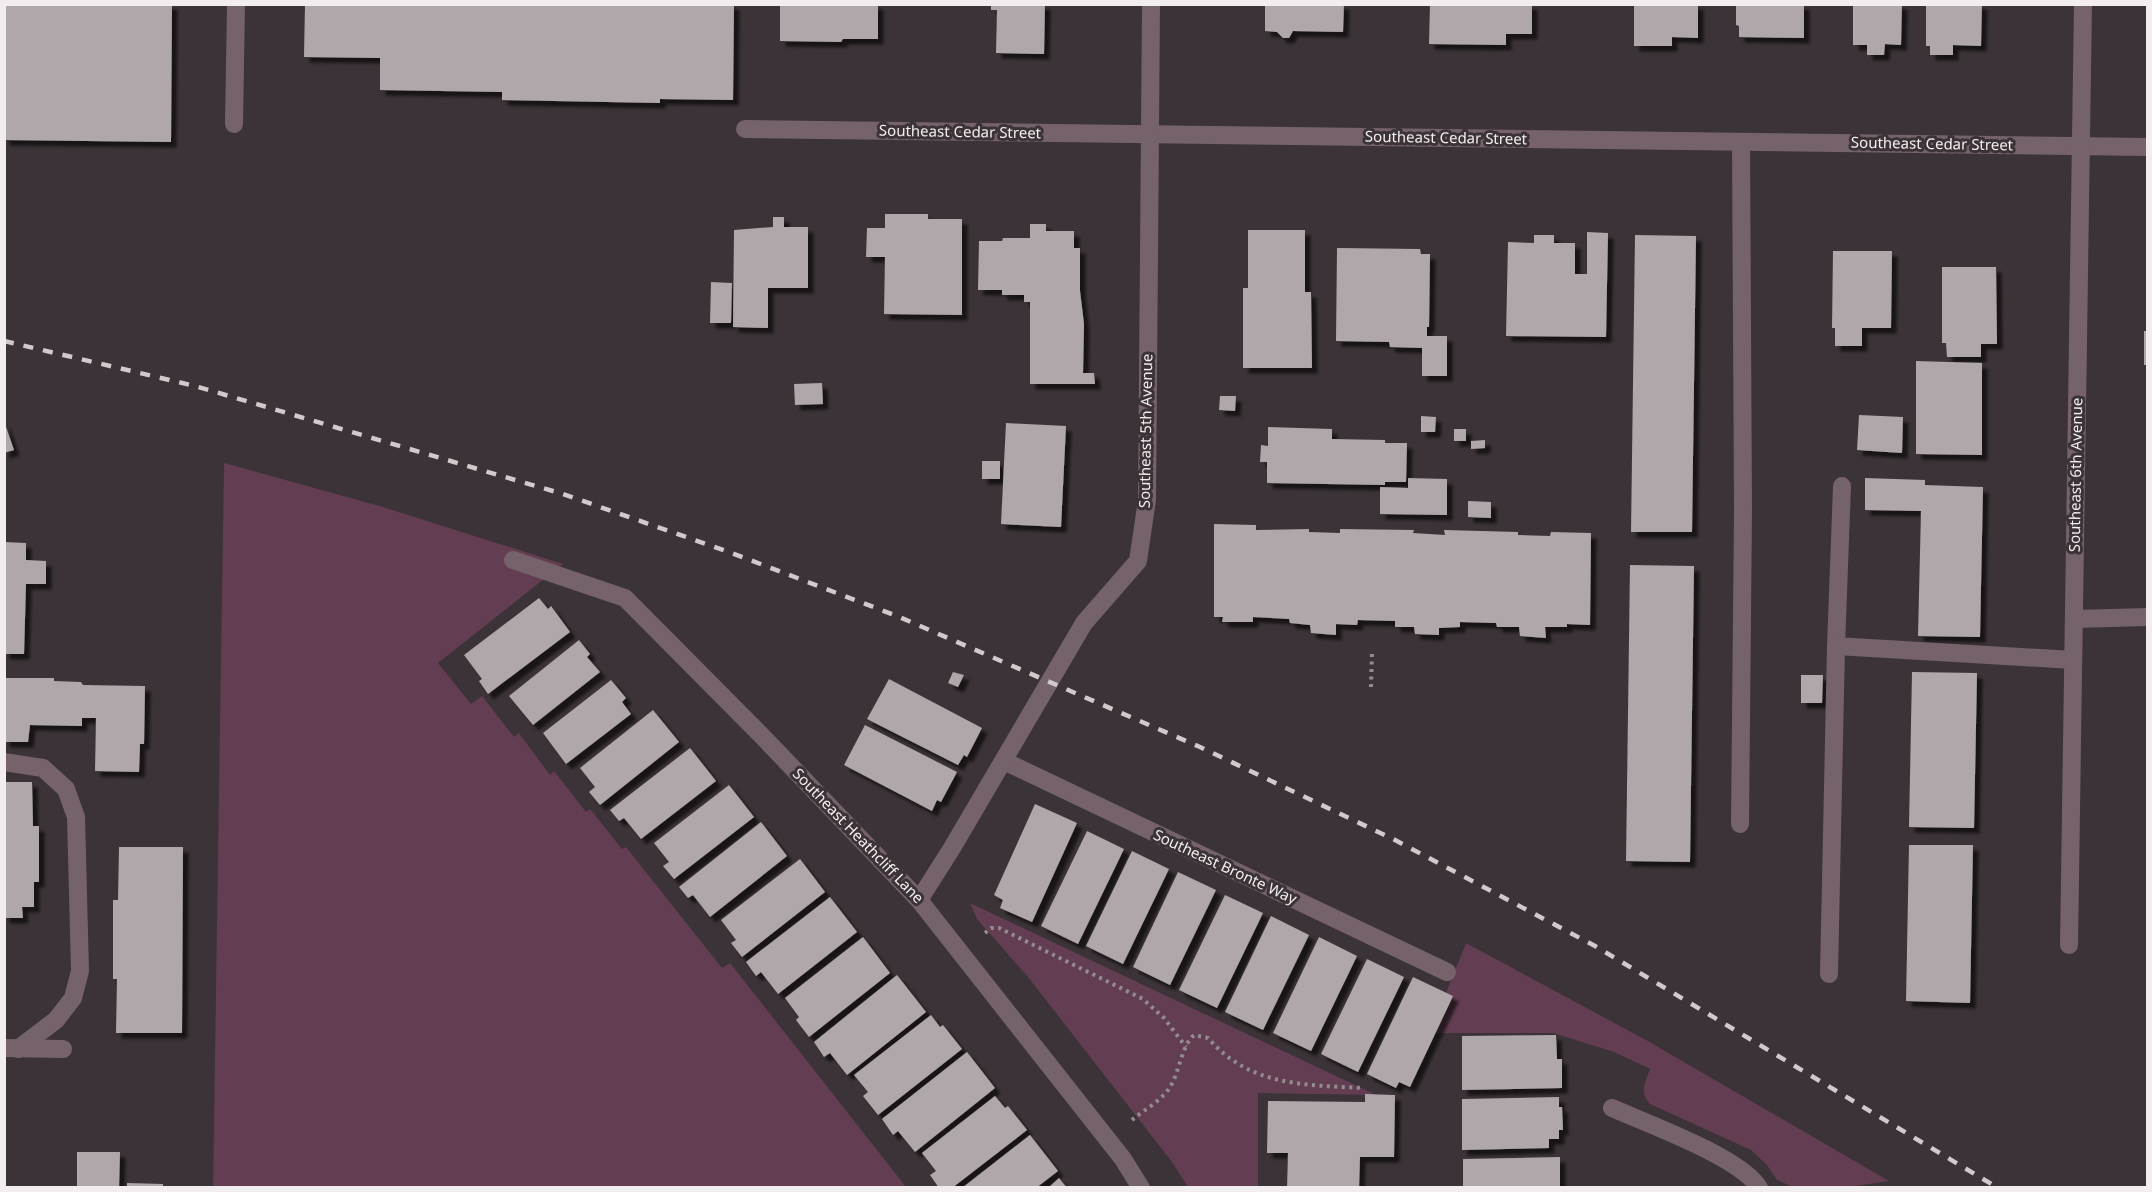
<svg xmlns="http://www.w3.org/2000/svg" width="2152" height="1192" viewBox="0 0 2152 1192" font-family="'Noto Sans',sans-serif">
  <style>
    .green { fill: #633d51 }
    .building { fill: #b0a7ab; filter: url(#shadow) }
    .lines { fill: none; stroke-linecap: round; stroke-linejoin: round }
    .path { stroke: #938d90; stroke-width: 4; stroke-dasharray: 3 4.5; stroke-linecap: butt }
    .lane { stroke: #75626b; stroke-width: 18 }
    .street { stroke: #75626b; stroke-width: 18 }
    .rail { stroke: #d0cacd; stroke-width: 4.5; stroke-dasharray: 10 10; stroke-linecap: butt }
    .labels { text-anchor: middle; stroke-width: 6; stroke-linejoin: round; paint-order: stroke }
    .street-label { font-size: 15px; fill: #f2edef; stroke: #3b3337 }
  </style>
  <defs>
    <filter id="shadow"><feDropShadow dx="5.5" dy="5.5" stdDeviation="1.5" flood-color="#0009"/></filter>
  </defs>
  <rect width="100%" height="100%" fill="#3b3337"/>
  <g class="green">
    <path d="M 224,463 L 383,507 L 563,564 L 438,663 L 471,704 L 482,696 L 514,737 L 519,733 L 550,775 L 554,771 L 586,812 L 590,809 L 622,849 L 626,847 L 722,968 L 730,963 L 906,1187 L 213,1188 Z"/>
    <path d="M 970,903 L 1376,1095 L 1258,1093 L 1258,1187 L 1188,1187 L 1172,1162 L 1028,977 L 977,919 Z"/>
    <path d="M 1466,943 L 1646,1040 L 1889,1181 L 1842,1188 L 1793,1187 L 1777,1180 L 1767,1165 L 1751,1150 L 1650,1104 C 1639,1092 1645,1083 1650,1069 L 1614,1052 L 1553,1033 L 1430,1033 Z"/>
  </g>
  <g class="building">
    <path d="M 4,4 L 172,4 L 171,142 L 4,140 Z"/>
    <path d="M 305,4 L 734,4 L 733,100 L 660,99 L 660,103 L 502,100 L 502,92 L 380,90 L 380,58 L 304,57 Z"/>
    <path d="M 780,4 L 878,4 L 878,39 L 843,39 L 841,42 L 780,41 Z"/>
    <path d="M 991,4 L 1045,4 L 1044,54 L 996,53 L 997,10 L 991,10 Z"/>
    <path d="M 1265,4 L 1344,4 L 1343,32 L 1293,31 L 1289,38 L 1283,38 L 1277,32 L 1265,31 Z"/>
    <path d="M 1430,4 L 1532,4 L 1532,34 L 1506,34 L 1506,45 L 1429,44 Z"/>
    <path d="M 1634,4 L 1698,4 L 1698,38 L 1672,37 L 1672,46 L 1634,46 Z"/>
    <path d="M 1736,4 L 1804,4 L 1804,38 L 1739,37 L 1739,26 L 1736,25 Z"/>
    <path d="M 1853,4 L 1902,4 L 1901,45 L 1885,44 L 1884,55 L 1867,55 L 1867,45 L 1853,45 Z"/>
    <path d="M 1926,4 L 1982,4 L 1981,46 L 1953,45 L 1953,55 L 1930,55 L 1930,46 L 1926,46 Z"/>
    <path d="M 885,214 L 928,214 L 928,219 L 962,219 L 962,315 L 884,314 L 885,257 L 866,257 L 867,228 L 885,228 Z"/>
    <path d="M 773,217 L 784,217 L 784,227 L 808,227 L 808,288 L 768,288 L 768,328 L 733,327 L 734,230 L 773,227 Z"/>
    <path d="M 1030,224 L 1046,224 L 1046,231 L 1074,231 L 1074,248 L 1080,248 L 1080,291 L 1084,324 L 1083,373 L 1094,373 L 1095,384 L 1030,384 L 1030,302 L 1024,302 L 1024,295 L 1002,295 L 1002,290 L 978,290 L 979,241 L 1002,241 L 1003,238 L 1030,238 Z"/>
    <path d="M 1248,230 L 1305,230 L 1305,292 L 1311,292 L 1312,368 L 1243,368 L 1243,288 L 1248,288 Z"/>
    <path d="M 1587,232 L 1608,233 L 1606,337 L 1506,336 L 1508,242 L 1534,243 L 1534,235 L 1554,235 L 1554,243 L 1575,243 L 1575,274 L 1587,274 Z"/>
    <path d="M 1635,235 L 1696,236 L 1692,532 L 1631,532 Z"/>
    <path d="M 1337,248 L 1420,249 L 1421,254 L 1430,254 L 1429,327 L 1427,327 L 1427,336 L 1447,336 L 1447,376 L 1422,376 L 1422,348 L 1390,347 L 1389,342 L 1336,341 Z"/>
    <path d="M 1833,251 L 1892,251 L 1891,328 L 1862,328 L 1862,346 L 1835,346 L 1835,328 L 1832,328 Z"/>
    <path d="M 1942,267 L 1996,267 L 1997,344 L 1981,344 L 1981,357 L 1947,357 L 1946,343 L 1942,343 Z"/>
    <path d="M 711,282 L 732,283 L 731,323 L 710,323 Z"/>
    <rect x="2144" y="331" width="4" height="34"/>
    <path d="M 1916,361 L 1982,363 L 1982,455 L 1916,454 Z"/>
    <path d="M 822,383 L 823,404 L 795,405 L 794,384 Z"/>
    <path d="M 1220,396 L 1236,396 L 1235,411 L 1219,410 Z"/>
    <path d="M 1859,415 L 1903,417 L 1902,453 L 1857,450 Z"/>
    <path d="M 1421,416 L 1436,417 L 1435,432 L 1421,432 Z"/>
    <path d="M 4,421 L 14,450 L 4,453 Z"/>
    <path d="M 1006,423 L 1066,426 L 1061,527 L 1001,524 Z"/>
    <path d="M 1268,427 L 1332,429 L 1332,439 L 1385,440 L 1385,443 L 1407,443 L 1406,482 L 1385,482 L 1385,485 L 1267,483 L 1267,462 L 1260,462 L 1261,445 L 1268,446 Z"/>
    <rect x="1454" y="429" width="12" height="12"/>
    <path d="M 1485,440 L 1485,448 L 1471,449 L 1471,441 Z"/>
    <rect x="982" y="461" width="18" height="18"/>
    <path d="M 1408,478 L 1447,479 L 1447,515 L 1380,514 L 1380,487 L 1408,488 Z"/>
    <path d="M 1865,478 L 1925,480 L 1925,485 L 1983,487 L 1980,637 L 1918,636 L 1921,511 L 1865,510 Z"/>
    <path d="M 1468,501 L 1491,502 L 1491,518 L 1468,517 Z"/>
    <path d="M 1214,524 L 1256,525 L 1256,530 L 1309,529 L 1309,532 L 1340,533 L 1340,529 L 1414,530 L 1413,533 L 1445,535 L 1444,530 L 1518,532 L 1518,535 L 1550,536 L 1551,532 L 1591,533 L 1590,625 L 1567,624 L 1567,627 L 1545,627 L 1546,638 L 1520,636 L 1519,627 L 1497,627 L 1496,623 L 1460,622 L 1460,627 L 1439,628 L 1439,635 L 1415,634 L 1414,627 L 1395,627 L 1395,621 L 1358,620 L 1357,625 L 1336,624 L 1336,635 L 1311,633 L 1310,625 L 1290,623 L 1289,619 L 1253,617 L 1253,622 L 1222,622 L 1223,617 L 1214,617 Z"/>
    <path d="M 4,542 L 26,543 L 26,560 L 46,561 L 46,584 L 26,584 L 24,654 L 4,654 Z"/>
    <path d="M 1630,565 L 1694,566 L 1690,862 L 1626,861 Z"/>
    <path d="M 539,598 L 548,609 L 551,606 L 570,632 L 488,694 L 479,681 L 482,679 L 464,655 Z"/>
    <path d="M 579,640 L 590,654 L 587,657 L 600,672 L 533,725 L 509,696 Z"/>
    <path d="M 953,672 L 964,675 L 958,687 L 948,683 Z"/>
    <path d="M 1912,672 L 1977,673 L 1974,828 L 1909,827 Z"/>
    <path d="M 1801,675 L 1823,675 L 1822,703 L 1801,703 Z"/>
    <path d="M 4,678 L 54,678 L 54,681 L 81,682 L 83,685 L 145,686 L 144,744 L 140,744 L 139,772 L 95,771 L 96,718 L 82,718 L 82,726 L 30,725 L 28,742 L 4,742 Z"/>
    <path d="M 889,679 L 982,728 L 967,757 L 964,755 L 958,765 L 867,719 Z"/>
    <path d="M 611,680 L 626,698 L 622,702 L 631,714 L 566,764 L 543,733 Z"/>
    <path d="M 653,710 L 679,742 L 600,805 L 589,792 L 595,787 L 580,768 Z"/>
    <path d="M 865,725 L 957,772 L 941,802 L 937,800 L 932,811 L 844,765 Z"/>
    <path d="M 690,748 L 716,781 L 641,839 L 624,818 L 619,821 L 610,810 Z"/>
    <path d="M 4,782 L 32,782 L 33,826 L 39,826 L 39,882 L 34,882 L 34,907 L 22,907 L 23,918 L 4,918 Z"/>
    <path d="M 729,785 L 754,817 L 674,879 L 663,866 L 669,862 L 654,843 Z"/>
    <path d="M 1035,804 L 1077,823 L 1032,922 L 1000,908 L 1003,900 L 994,895 Z"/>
    <path d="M 761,822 L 787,856 L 710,917 L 693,895 L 688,898 L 679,887 Z"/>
    <path d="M 1087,831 L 1124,849 L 1078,944 L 1041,926 Z"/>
    <path d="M 1909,845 L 1973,845 L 1970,1003 L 1906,1001 Z"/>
    <path d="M 119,847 L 183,847 L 182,1033 L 116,1033 L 117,979 L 113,979 L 113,900 L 118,900 Z"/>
    <path d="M 1132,851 L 1169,869 L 1123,964 L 1086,946 Z"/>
    <path d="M 800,859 L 825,892 L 742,957 L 731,943 L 736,940 L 721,920 Z"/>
    <path d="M 1178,872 L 1216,890 L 1170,985 L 1133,967 Z"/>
    <path d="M 1225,895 L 1263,913 L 1217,1008 L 1179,990 Z"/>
    <path d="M 830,897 L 857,932 L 778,994 L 761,972 L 756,976 L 746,962 Z"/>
    <path d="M 1271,916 L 1309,935 L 1263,1030 L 1225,1012 Z"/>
    <path d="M 863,937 L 890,973 L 809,1037 L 796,1020 L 799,1017 L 785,998 Z"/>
    <path d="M 1319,937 L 1357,956 L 1311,1051 L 1273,1033 Z"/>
    <path d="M 1367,959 L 1404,977 L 1358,1072 L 1321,1054 Z"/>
    <path d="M 897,975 L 926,1012 L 847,1075 L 830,1053 L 824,1057 L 814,1042 Z"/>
    <path d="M 1413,977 L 1453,996 L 1410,1087 L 1399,1082 L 1396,1088 L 1367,1074 Z"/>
    <path d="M 931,1015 L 940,1027 L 943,1025 L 962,1049 L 878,1115 L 863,1096 L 868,1092 L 854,1075 Z"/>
    <path d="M 1556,1035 L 1557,1059 L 1562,1059 L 1562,1088 L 1462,1090 L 1462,1036 Z"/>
    <path d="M 967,1052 L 995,1088 L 915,1152 L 898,1131 L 893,1135 L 882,1119 Z"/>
    <path d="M 1365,1094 L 1395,1095 L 1394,1157 L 1360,1157 L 1359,1188 L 1287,1188 L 1288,1153 L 1267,1153 L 1268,1101 L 1365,1102 Z"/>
    <path d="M 995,1096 L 1005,1108 L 1008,1106 L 1027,1130 L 952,1188 L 939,1188 L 930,1175 L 936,1171 L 922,1153 Z"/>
    <path d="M 1559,1097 L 1559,1107 L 1562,1107 L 1563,1130 L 1559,1130 L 1559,1139 L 1549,1139 L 1549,1148 L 1462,1150 L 1462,1099 Z"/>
    <path d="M 1030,1135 L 1058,1171 L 1036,1188 L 962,1188 Z"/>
    <path d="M 77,1152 L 120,1152 L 119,1188 L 77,1188 Z"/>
    <path d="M 1560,1157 L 1560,1188 L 1463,1188 L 1463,1159 Z"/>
    <path d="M 1059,1178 L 1067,1188 L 1048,1188 Z"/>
    <path d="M 127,1183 L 163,1184 L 163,1188 L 127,1188 Z"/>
  </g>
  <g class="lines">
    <g class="path">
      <path d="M 1371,687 L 1372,652"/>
      <path d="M 985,933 L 991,928 L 999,928 L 1143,999 L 1164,1018 L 1186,1047"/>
      <path d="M 1132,1120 C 1144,1110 1159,1102 1168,1090 C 1180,1074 1180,1048 1194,1035 L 1208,1038 C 1249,1086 1304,1085 1363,1088"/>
    </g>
    <g class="lane">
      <path d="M 234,124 L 236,4"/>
      <path d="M 1842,486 L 1836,646 L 2073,660"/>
      <path d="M 4,762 L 43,768 L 66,789 L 76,817 L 80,971 L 73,998 L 56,1020 L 18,1049"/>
      <path d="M 1740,824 L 1743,510 L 1741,142"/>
      <path d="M 1829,974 L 1836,646"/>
    </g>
    <g class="street">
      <path d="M 745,129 L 2148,147"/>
      <path d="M 513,560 L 625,598 L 764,738 L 919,900 L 1123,1159 L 1141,1188"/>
      <path d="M 2074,619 L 2148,617"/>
      <path d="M 1004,761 L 1447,972"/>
      <path d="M 919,900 L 952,848 L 1084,623 L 1138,561 L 1147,500 L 1151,4"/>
      <path d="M 2069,945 L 2083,4"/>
      <path d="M 4,1048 L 63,1049"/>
      <path d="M 1612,1108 C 1646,1123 1742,1158 1759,1188"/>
    </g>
    <path class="rail" d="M 4,341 L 195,386 L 563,494 L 729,552 L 897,616 L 1200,747 L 1393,839 L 1595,946 L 1998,1188"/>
  </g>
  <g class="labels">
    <g class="street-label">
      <text transform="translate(960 132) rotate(1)" y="5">Southeast Cedar Street</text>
      <text transform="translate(1446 138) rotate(1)" y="5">Southeast Cedar Street</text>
      <text transform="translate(1932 144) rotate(1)" y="5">Southeast Cedar Street</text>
      <text transform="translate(1146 431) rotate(-89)" y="5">Southeast 5th Avenue</text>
      <text transform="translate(2076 475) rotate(-89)" y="5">Southeast 6th Avenue</text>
      <text transform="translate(858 836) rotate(46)" y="5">Southeast Heathcliff Lane</text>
      <text transform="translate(1225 867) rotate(25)" y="5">Southeast Bronte Way</text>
    </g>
  </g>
  <rect width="2152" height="1192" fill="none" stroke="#f2edef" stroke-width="12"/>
</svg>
